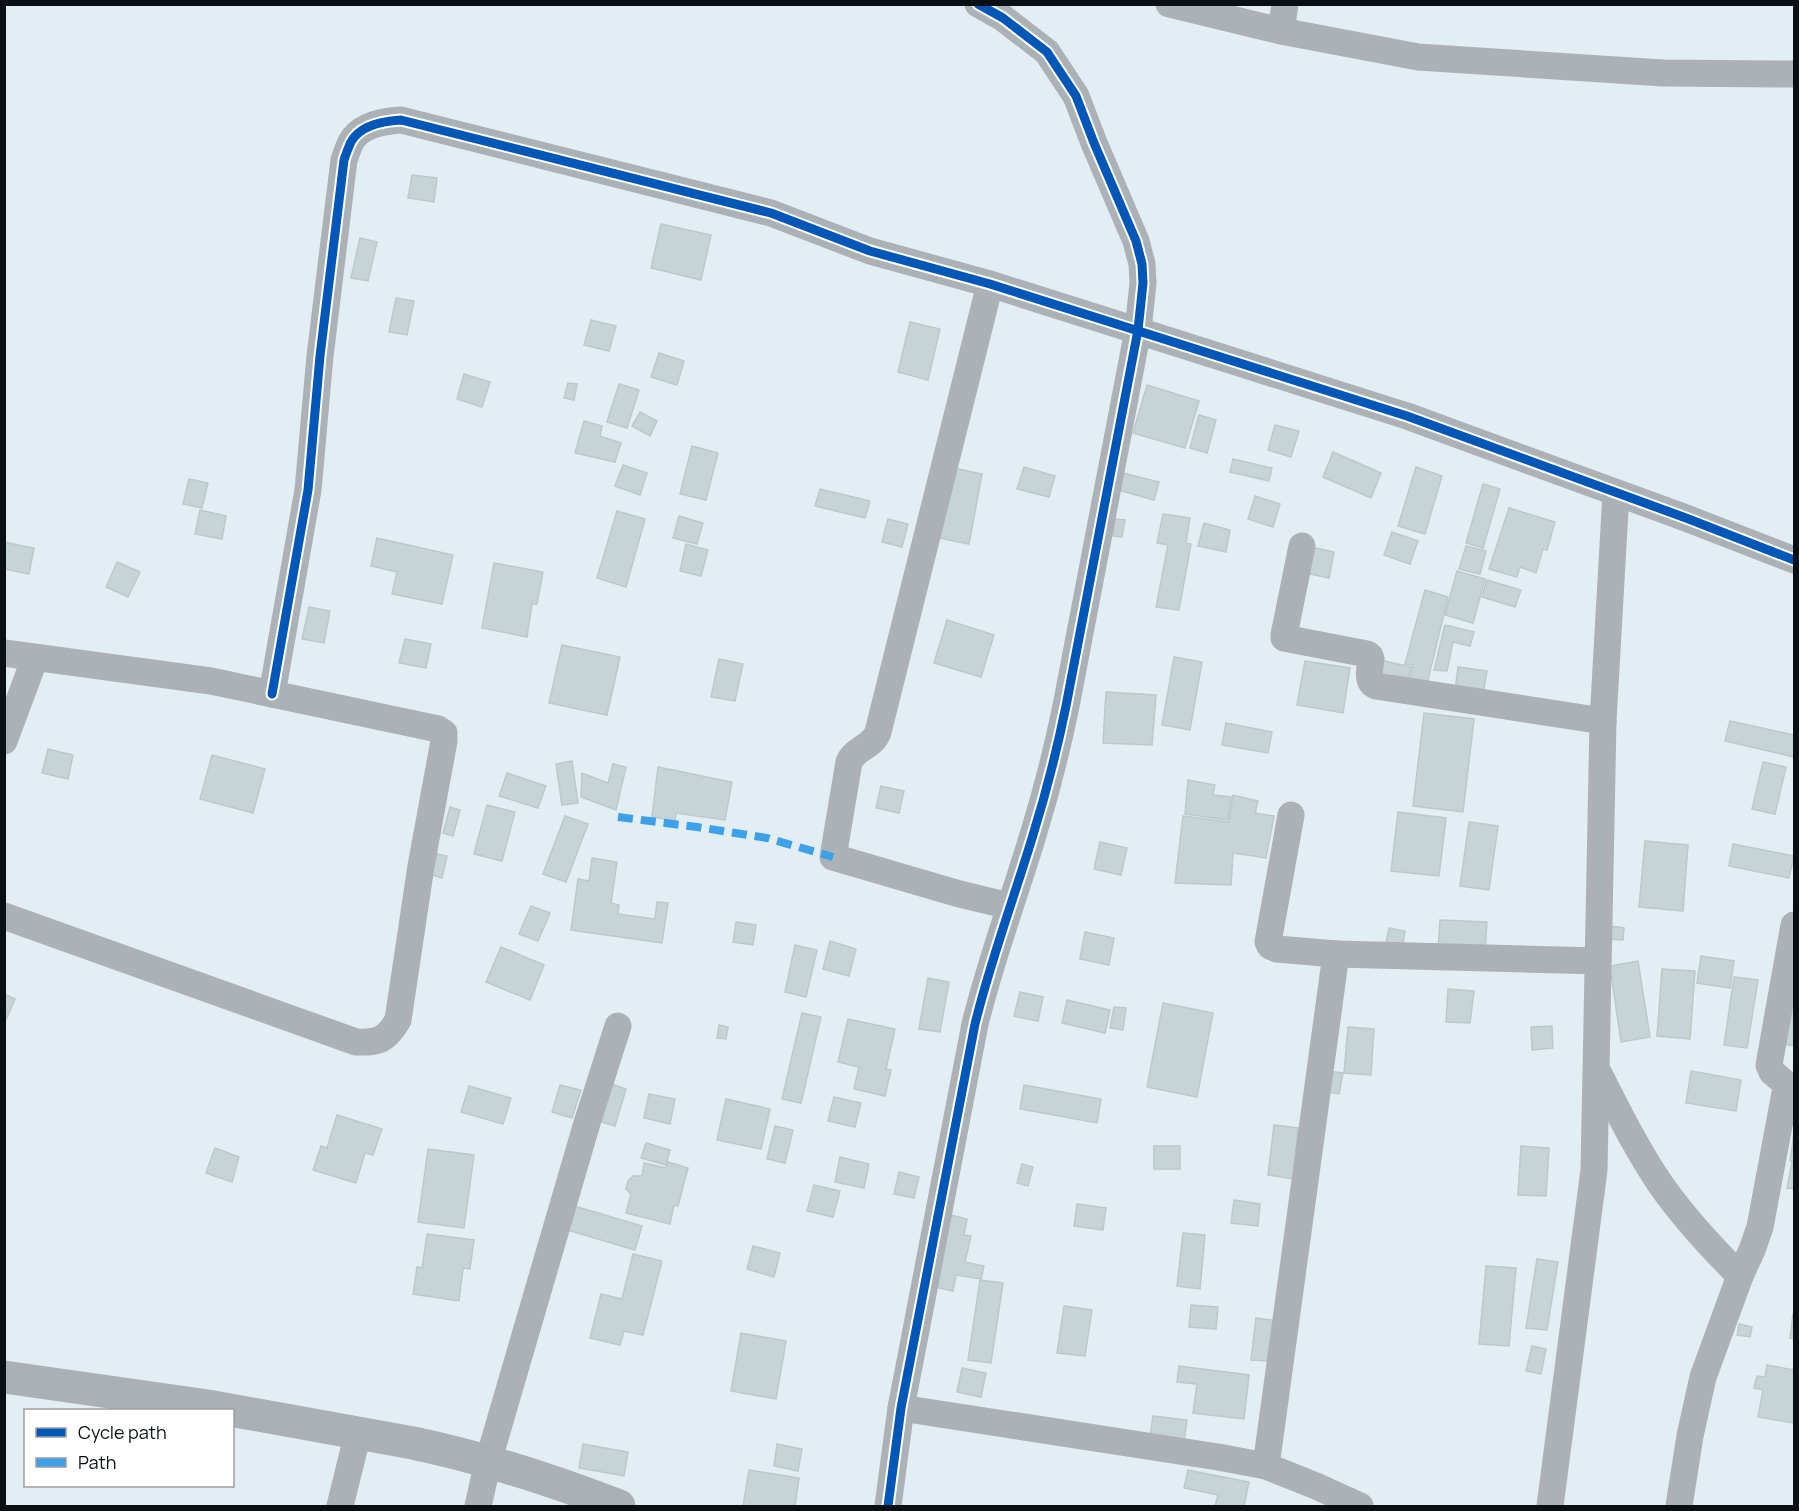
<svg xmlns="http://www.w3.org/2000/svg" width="1799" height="1511" viewBox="0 0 1799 1511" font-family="Manrope,sans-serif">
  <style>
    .building { fill: #c6d4d6; stroke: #bdc8c9; stroke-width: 1.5 }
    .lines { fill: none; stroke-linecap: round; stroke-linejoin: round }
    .street { stroke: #acb1b5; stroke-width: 27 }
    .secondary { stroke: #abb0b5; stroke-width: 33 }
    .quiet { stroke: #3ca1ea; stroke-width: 8; stroke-dasharray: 15 8; stroke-linecap: butt }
    .cycleway-casing { stroke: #fff; stroke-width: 13 }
    .cycleway { stroke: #0057b8; stroke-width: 9 }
  </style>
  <rect width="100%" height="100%" fill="#e2eef3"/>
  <g class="building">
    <path d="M 412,175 L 437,178 L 434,202 L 408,198 Z"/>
    <path d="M 661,224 L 711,235 L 701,280 L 651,268 Z"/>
    <path d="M 360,238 L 377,242 L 368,281 L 351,278 Z"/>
    <path d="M 396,298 L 414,301 L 407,335 L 389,332 Z"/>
    <path d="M 591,320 L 616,326 L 609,351 L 584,345 Z"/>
    <path d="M 910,322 L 940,329 L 928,380 L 898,372 Z"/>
    <path d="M 659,353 L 684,361 L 677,385 L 651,377 Z"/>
    <path d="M 464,374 L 490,382 L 482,407 L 457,399 Z"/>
    <path d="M 568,383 L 577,384 L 574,400 L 564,398 Z"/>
    <path d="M 619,384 L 639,390 L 627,428 L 607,422 Z"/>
    <path d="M 1147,385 L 1199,401 L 1185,448 L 1133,433 Z"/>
    <path d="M 640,412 L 657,421 L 650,436 L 632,426 Z"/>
    <path d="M 1199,415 L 1216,420 L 1207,453 L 1190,448 Z"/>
    <path d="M 584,421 L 602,426 L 600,436 L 621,443 L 615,462 L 575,453 Z"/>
    <path d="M 1275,425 L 1299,431 L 1291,457 L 1268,450 Z"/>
    <path d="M 692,446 L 718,453 L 706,500 L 680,494 Z"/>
    <path d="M 1333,452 L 1381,473 L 1371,498 L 1323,477 Z"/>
    <path d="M 1233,459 L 1272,468 L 1269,481 L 1230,472 Z"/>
    <path d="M 623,465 L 647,473 L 640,495 L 615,486 Z"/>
    <path d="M 1024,467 L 1055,476 L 1049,497 L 1017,489 Z"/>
    <path d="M 1416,467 L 1442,476 L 1425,534 L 1398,526 Z"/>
    <path d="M 954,468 L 982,474 L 969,544 L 939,538 Z"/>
    <path d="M 1123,473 L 1159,482 L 1154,500 L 1118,490 Z"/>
    <path d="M 189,479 L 208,483 L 202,508 L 183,504 Z"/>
    <path d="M 1483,484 L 1500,489 L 1483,548 L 1466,543 Z"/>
    <path d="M 820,489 L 870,501 L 865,518 L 815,506 Z"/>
    <path d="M 1255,496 L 1280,504 L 1273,527 L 1248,519 Z"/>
    <path d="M 1509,508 L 1555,522 L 1547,550 L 1543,549 L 1536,573 L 1520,567 L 1517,577 L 1489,569 Z"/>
    <path d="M 200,510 L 226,516 L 222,539 L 195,534 Z"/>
    <path d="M 617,511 L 645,519 L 626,587 L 597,578 Z"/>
    <path d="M 1163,514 L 1190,518 L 1186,543 L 1191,544 L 1179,610 L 1156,607 L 1168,545 L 1157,543 Z"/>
    <path d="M 679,516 L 703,523 L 697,544 L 673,538 Z"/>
    <path d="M 888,519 L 908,524 L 902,547 L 882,542 Z"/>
    <path d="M 1115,519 L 1125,520 L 1122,537 L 1113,536 Z"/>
    <path d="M 1204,523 L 1230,530 L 1226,552 L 1198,546 Z"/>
    <path d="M 1392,532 L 1418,541 L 1410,564 L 1384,555 Z"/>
    <path d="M 377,538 L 453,555 L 442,604 L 392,594 L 397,572 L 371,566 Z"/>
    <path d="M 4,542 L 34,548 L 29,574 L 4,569 Z"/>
    <path d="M 686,544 L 708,550 L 701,576 L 680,571 Z"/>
    <path d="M 1466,546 L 1486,551 L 1480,574 L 1459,569 Z"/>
    <path d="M 1311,547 L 1334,552 L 1329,578 L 1305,573 Z"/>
    <path d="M 117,562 L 140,572 L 128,597 L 106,587 Z"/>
    <path d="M 494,563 L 543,572 L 537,604 L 532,604 L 527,637 L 482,628 Z"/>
    <path d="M 1457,571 L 1485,579 L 1473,623 L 1445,615 Z"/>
    <path d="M 1487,580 L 1521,590 L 1515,607 L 1482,597 Z"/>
    <path d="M 1425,590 L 1448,597 L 1426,688 L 1409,683 L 1413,665 L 1405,664 Z"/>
    <path d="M 309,607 L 330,611 L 324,643 L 302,639 Z"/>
    <path d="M 947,620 L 994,635 L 981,677 L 934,663 Z"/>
    <path d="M 1445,625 L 1474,632 L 1470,646 L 1453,642 L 1447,671 L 1434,670 Z"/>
    <path d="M 405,639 L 431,644 L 426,668 L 399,663 Z"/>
    <path d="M 562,645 L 620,657 L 607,715 L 549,703 Z"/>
    <path d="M 1174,657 L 1202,662 L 1190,730 L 1162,725 Z"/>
    <path d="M 719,659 L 743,664 L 735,701 L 711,697 Z"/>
    <path d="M 1380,660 L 1411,667 L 1407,685 L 1376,678 Z"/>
    <path d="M 1305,661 L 1350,668 L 1343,713 L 1297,705 Z"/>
    <path d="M 1458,667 L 1487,671 L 1483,694 L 1455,690 Z"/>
    <path d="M 1106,692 L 1156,695 L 1152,745 L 1103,743 Z"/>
    <path d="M 1424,713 L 1474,719 L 1463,812 L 1413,806 Z"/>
    <path d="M 1730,721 L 1794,735 L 1794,757 L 1725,741 Z"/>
    <path d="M 1226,723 L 1272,732 L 1268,753 L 1222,745 Z"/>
    <path d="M 48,749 L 73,755 L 68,779 L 42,773 Z"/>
    <path d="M 212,755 L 265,769 L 253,813 L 200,799 Z"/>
    <path d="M 572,761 L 578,803 L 562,805 L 556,764 Z"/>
    <path d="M 1763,762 L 1786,767 L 1775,814 L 1752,809 Z"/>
    <path d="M 613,764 L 626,767 L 616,810 L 581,797 L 582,773 L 608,783 Z"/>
    <path d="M 658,767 L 732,782 L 725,820 L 676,813 L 675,821 L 652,817 Z"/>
    <path d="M 507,773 L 546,786 L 538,808 L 499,796 Z"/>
    <path d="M 1188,780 L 1215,785 L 1213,795 L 1231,797 L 1228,820 L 1185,814 Z"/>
    <path d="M 881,786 L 904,791 L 899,813 L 876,808 Z"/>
    <path d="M 1233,795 L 1258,801 L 1255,813 L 1274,816 L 1266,858 L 1233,853 L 1231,885 L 1175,883 L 1183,816 L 1229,822 Z"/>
    <path d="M 487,805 L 515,812 L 502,861 L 474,854 Z"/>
    <path d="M 450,807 L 460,810 L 453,836 L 443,833 Z"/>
    <path d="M 1398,812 L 1446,818 L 1439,876 L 1391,871 Z"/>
    <path d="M 565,816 L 588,824 L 566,882 L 543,874 Z"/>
    <path d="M 1469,822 L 1498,826 L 1489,890 L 1460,886 Z"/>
    <path d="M 1645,841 L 1688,845 L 1683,911 L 1639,907 Z"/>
    <path d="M 1100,842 L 1127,848 L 1121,875 L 1094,869 Z"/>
    <path d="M 1733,844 L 1794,856 L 1789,878 L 1729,866 Z"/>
    <path d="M 437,854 L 447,856 L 442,878 L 432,875 Z"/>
    <path d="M 592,858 L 617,862 L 611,903 L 619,905 L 618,914 L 655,919 L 657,902 L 668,903 L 662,943 L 571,930 L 578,879 L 589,881 Z"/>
    <path d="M 531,906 L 550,913 L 538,941 L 519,934 Z"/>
    <path d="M 1440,920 L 1487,922 L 1485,952 L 1438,950 Z"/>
    <path d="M 736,922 L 756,925 L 753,945 L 733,942 Z"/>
    <path d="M 1610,926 L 1624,928 L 1623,940 L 1609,939 Z"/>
    <path d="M 1389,928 L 1405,931 L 1402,950 L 1385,947 Z"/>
    <path d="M 1085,932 L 1114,938 L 1109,965 L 1080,959 Z"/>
    <path d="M 830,941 L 856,949 L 849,976 L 823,969 Z"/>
    <path d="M 795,945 L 817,950 L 806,997 L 785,992 Z"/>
    <path d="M 501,947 L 544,965 L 530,1000 L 486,982 Z"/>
    <path d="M 1701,956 L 1734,961 L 1730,988 L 1697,983 Z"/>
    <path d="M 1638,961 L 1650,1037 L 1621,1042 L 1610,966 Z"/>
    <path d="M 1662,969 L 1695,971 L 1690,1039 L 1657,1036 Z"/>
    <path d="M 1734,977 L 1758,980 L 1747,1048 L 1724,1045 Z"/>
    <path d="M 928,978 L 949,982 L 940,1032 L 919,1029 Z"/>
    <path d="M 1448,989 L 1474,991 L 1470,1023 L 1446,1022 Z"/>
    <path d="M 1020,992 L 1043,997 L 1038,1021 L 1014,1016 Z"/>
    <path d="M 4,994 L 15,999 L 5,1022 L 4,1022 Z"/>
    <path d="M 1794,997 L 1794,1046 L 1781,1044 Z"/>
    <path d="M 1067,1000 L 1110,1010 L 1105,1033 L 1062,1023 Z"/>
    <path d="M 1163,1003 L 1213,1013 L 1197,1097 L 1147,1087 Z"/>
    <path d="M 1114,1007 L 1126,1008 L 1123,1030 L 1110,1028 Z"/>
    <path d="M 802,1013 L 821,1017 L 801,1103 L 782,1099 Z"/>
    <path d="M 848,1019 L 895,1029 L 886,1069 L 891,1070 L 885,1096 L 854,1089 L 859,1067 L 838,1062 Z"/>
    <path d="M 719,1025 L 728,1027 L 726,1039 L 717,1038 Z"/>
    <path d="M 1552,1026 L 1553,1048 L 1532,1050 L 1531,1027 Z"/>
    <path d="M 1348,1027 L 1374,1029 L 1371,1075 L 1344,1073 Z"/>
    <path d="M 1326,1071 L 1343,1073 L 1339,1094 L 1322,1091 Z"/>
    <path d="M 1691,1071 L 1741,1080 L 1736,1111 L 1686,1103 Z"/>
    <path d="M 606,1082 L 626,1089 L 615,1126 L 595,1120 Z"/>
    <path d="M 560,1085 L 581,1090 L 572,1118 L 552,1112 Z"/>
    <path d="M 1024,1085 L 1101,1099 L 1097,1123 L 1020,1109 Z"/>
    <path d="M 469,1086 L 511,1098 L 503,1124 L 461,1112 Z"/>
    <path d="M 649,1094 L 675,1099 L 670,1124 L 644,1118 Z"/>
    <path d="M 834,1097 L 861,1103 L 855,1127 L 828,1121 Z"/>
    <path d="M 726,1099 L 770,1109 L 761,1149 L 717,1140 Z"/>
    <path d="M 337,1115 L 382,1129 L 373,1155 L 365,1153 L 356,1183 L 313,1170 L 321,1146 L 327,1148 Z"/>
    <path d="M 1274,1125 L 1298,1128 L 1293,1179 L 1268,1175 Z"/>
    <path d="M 775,1126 L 793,1130 L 785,1163 L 767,1159 Z"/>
    <path d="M 1794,1133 L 1794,1162 L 1790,1161 Z"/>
    <path d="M 646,1143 L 670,1150 L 666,1165 L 641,1158 Z"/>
    <rect x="1154" y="1146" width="26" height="23"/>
    <path d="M 1521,1146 L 1549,1148 L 1546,1196 L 1518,1195 Z"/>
    <path d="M 215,1148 L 239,1157 L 232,1182 L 206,1173 Z"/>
    <path d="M 428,1149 L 474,1155 L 464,1228 L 418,1222 Z"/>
    <path d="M 840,1157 L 869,1164 L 864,1188 L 835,1182 Z"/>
    <path d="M 668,1162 L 688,1168 L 678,1206 L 674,1205 L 670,1224 L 626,1213 L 631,1194 L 626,1189 L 628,1181 L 633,1176 L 642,1176 L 644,1163 L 666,1168 Z"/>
    <path d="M 1792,1162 L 1794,1163 L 1794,1189 L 1787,1188 Z"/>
    <path d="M 1022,1164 L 1033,1167 L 1028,1186 L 1017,1183 Z"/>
    <path d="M 899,1172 L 919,1177 L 914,1198 L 894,1194 Z"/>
    <path d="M 814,1185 L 840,1191 L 833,1217 L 807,1211 Z"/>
    <path d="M 1234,1200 L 1260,1204 L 1258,1226 L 1231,1223 Z"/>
    <path d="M 1077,1204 L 1106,1208 L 1103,1230 L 1074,1226 Z"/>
    <path d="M 571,1205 L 642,1226 L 635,1250 L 564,1229 Z"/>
    <path d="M 951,1215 L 967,1219 L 964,1235 L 971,1236 L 965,1262 L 984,1266 L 981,1279 L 956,1275 L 953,1291 L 935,1287 Z"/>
    <path d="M 1183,1233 L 1205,1235 L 1200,1289 L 1177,1286 Z"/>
    <path d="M 427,1234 L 474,1240 L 470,1269 L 463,1268 L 459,1301 L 413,1294 L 417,1267 L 422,1268 Z"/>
    <path d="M 753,1246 L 780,1253 L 774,1277 L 747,1269 Z"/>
    <path d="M 633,1254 L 662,1261 L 643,1335 L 624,1331 L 620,1345 L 590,1338 L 601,1294 L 622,1299 Z"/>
    <path d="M 1537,1259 L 1558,1262 L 1547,1330 L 1526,1328 Z"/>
    <path d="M 1486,1266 L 1516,1268 L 1509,1346 L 1479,1344 Z"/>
    <path d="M 980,1280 L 1003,1283 L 991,1363 L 968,1360 Z"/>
    <path d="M 1191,1305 L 1218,1307 L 1216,1329 L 1189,1327 Z"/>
    <path d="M 1064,1306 L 1092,1310 L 1085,1356 L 1057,1353 Z"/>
    <path d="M 1793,1314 L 1794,1314 L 1794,1339 L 1790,1338 Z"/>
    <path d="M 1256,1318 L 1273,1320 L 1269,1361 L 1251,1360 Z"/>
    <path d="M 1739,1324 L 1752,1327 L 1750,1337 L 1737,1335 Z"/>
    <path d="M 741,1333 L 786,1341 L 776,1399 L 731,1391 Z"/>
    <path d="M 1532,1346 L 1546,1349 L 1541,1374 L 1526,1371 Z"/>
    <path d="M 1767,1365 L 1794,1370 L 1794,1423 L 1758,1417 L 1763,1390 L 1754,1388 L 1757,1376 L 1765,1377 Z"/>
    <path d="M 1179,1366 L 1249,1375 L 1244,1419 L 1193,1413 L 1197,1384 L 1177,1382 Z"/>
    <path d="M 962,1368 L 986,1373 L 981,1397 L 957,1392 Z"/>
    <path d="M 1153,1416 L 1187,1420 L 1184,1442 L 1150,1438 Z"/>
    <path d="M 583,1444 L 628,1452 L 624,1476 L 579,1468 Z"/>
    <path d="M 777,1444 L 802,1449 L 798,1471 L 774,1466 Z"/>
    <path d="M 749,1470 L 799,1478 L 795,1506 L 743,1506 Z"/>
    <path d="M 1188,1470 L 1249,1482 L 1244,1506 L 1215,1506 L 1218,1495 L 1184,1488 Z"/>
  </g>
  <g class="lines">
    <g class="street">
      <path d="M 1169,4 L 1281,31 L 1418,57 L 1663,73 L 1794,74"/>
      <path d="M 1281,31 L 1285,4"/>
      <path d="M 990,284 L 878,732 C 873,747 855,748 849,762 L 833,857 L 956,893 L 1010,906"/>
      <path d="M 1302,546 L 1284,635 L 1284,638 L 1367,654 L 1370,656 L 1371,659 C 1370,668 1366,682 1376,686 L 1603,721"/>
      <path d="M 4,653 L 211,681 L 438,729 L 444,733 L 444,741 L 421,866 L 398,1020 C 386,1040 379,1043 356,1042 L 4,916"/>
      <path d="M 272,694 L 308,490 L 320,356 L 344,160 C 346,154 348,148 351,142 C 360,125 384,121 401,120 L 771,213 L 870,251 L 990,284 L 1407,416 L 1686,518 L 1794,560"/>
      <path d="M 4,741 L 35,658"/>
      <path d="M 1336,954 L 1597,961"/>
      <path d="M 1598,1072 C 1618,1111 1637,1150 1661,1185 C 1684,1218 1712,1248 1740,1276 L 1752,1250 L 1760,1227 L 1786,1088 L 1786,1084 L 1772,1072 L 1769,1065 L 1794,925"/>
      <path d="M 901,1408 L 1218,1457 L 1266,1466 L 1316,1486 L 1360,1506"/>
      <path d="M 1266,1466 L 1336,954 L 1277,949 L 1270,946 L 1268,942 L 1291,815"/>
      <path d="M 340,1506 L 358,1433"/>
      <path d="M 478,1506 L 488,1462 L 587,1123 L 618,1026"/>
      <path d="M 888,1506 L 901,1408 L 975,1024 C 991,959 1014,898 1033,835 C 1046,793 1057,750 1066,706 L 1138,330 L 1143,283 L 1142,264 L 1136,241 L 1094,143 L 1076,96 L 1047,52 L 1003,18 L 978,4"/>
      <path d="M 1550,1506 L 1594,1170 L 1603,721 L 1616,493"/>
      <path d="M 1679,1506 L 1690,1436 L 1703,1377 L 1740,1276"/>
    </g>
    <path class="secondary" d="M 4,1377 L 208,1406 L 413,1443 C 484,1458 552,1480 619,1506"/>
    <path class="quiet" d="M 618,817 L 697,827 L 767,838 L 833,857"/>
    <defs>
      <g id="cycleway">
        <path d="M 272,694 L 308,490 L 320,356 L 344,160 C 346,154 348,148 351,142 C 360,125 384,121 401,120 L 771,213 L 870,251 L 990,284 L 1407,416 L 1686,518 L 1794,560"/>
        <path d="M 888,1506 L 901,1408 L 975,1024 C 991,959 1014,898 1033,835 C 1046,793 1057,750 1066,706 L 1138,330 L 1143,283 L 1142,264 L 1136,241 L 1094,143 L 1076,96 L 1047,52 L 1003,18 L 978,4"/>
      </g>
    </defs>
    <use href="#cycleway" class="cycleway-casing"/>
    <use href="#cycleway" class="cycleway"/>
  </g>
  <rect width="1799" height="1511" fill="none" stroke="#081013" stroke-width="12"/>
  <rect x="24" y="1409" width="210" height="78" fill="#ffffff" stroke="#9c9fa1" stroke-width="1.5"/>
  <rect x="36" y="1428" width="30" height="9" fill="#0057b8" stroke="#9c9fa1" stroke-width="1.5"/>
  <text x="78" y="1439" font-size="18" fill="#081013">Cycle path</text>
  <rect x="36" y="1458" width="30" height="9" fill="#3ca1ea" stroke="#9c9fa1" stroke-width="1.5"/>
  <text x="78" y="1469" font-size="18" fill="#081013">Path</text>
</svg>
